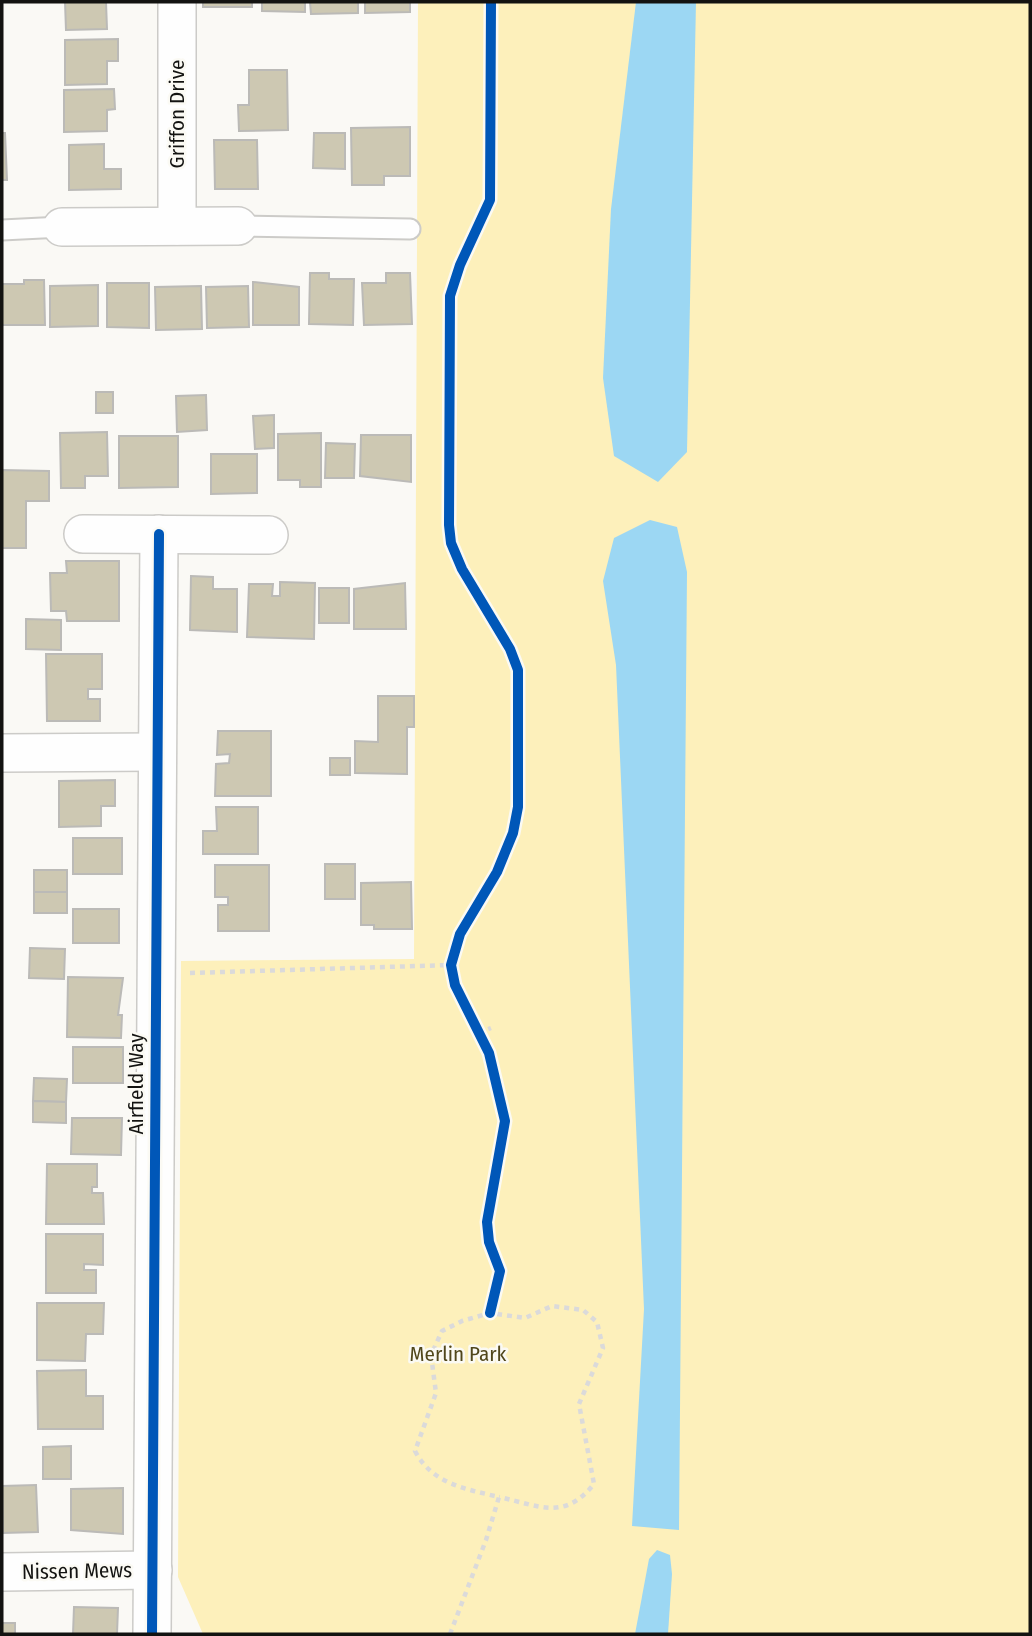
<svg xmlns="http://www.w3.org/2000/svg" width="1032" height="1636" viewBox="0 0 1032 1636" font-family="'Fira Sans Condensed',sans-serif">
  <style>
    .green { fill: #fdf0bb }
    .water { fill: #9cd7f3 }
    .building { fill: #cdc8b2; stroke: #bbbab7; stroke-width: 2 }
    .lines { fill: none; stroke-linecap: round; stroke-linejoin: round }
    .service-casing { stroke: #cccbc8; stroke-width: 23 }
    .minor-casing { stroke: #cccbc8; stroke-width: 40 }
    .path { stroke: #dbdada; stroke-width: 4.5; stroke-dasharray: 5 5; stroke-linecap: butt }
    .service { stroke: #fefefe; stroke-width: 19 }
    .minor { stroke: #fefefe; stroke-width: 37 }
    .cycleway-casing { stroke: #fbfaf4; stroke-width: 15 }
    .cycleway { stroke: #0057b8; stroke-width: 10 }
    .labels { text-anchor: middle; stroke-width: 5; stroke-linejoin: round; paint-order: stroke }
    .street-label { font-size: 21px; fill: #131311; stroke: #fbfaf4 }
    .park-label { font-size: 21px; fill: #51471b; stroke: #fbfaf4 }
  </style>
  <rect width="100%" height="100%" fill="#faf9f5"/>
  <path class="green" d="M 418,2 L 1030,2 L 1030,1634 L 203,1634 L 178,1577 L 181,961 L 414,959 Z"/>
  <g class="water">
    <path d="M 636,2 L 696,2 L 687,452 L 658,482 L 614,456 L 603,378 L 611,209 Z"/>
    <path d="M 650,520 L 677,527 L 687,572 L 679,1530 L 632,1526 L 644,1309 L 616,665 L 603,581 L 614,538 Z"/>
    <path d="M 657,1550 L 670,1555 L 672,1574 L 668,1634 L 635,1634 L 649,1559 Z"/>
  </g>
  <g class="building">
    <path d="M 65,2 L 106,2 L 107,29 L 66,30 Z"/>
    <rect x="203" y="2" width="49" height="5"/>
    <path d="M 262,2 L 305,2 L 305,12 L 262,11 Z"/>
    <path d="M 310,2 L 358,2 L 358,13 L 311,14 Z"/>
    <path d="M 365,2 L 410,2 L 410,12 L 365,13 Z"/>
    <path d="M 118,39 L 118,61 L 107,61 L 107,84 L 65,85 L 65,40 Z"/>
    <path d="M 249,70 L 287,70 L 288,130 L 239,131 L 238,105 L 249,105 Z"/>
    <path d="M 114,89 L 115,109 L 107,110 L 107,131 L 64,132 L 64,90 Z"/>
    <path d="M 410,127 L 410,176 L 384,176 L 384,185 L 352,185 L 351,128 Z"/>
    <path d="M 2,133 L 5,133 L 7,180 L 2,180 Z"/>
    <path d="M 314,133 L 345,133 L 345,169 L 313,168 Z"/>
    <path d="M 214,140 L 257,140 L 258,189 L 215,189 Z"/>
    <path d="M 104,144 L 104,169 L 121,169 L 121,189 L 69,190 L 69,145 Z"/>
    <path d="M 310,273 L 329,273 L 329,279 L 354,279 L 353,325 L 309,324 Z"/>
    <path d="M 386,273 L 410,273 L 412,324 L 364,325 L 362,283 L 386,283 Z"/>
    <path d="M 24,280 L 44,280 L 45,325 L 2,325 L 2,284 L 24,284 Z"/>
    <path d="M 253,282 L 299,287 L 299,325 L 253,325 Z"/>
    <path d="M 107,283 L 149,283 L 149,328 L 107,327 Z"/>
    <path d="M 98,285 L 98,326 L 50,327 L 50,286 Z"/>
    <path d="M 201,286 L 202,329 L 156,330 L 155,287 Z"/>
    <path d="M 248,286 L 249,327 L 207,328 L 206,287 Z"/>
    <rect x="96" y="392" width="17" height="21"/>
    <path d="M 206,395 L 207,430 L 177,432 L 176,396 Z"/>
    <path d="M 274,415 L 274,448 L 255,449 L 253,416 Z"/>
    <path d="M 107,432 L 108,476 L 85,476 L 85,488 L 61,488 L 60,433 Z"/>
    <path d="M 321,433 L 321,487 L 300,487 L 300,480 L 278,480 L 278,434 Z"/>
    <path d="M 361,435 L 411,435 L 411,482 L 360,476 Z"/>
    <path d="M 119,436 L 178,436 L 178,487 L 119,488 Z"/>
    <path d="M 326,443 L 355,444 L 354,478 L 325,478 Z"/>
    <path d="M 211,454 L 257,454 L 257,493 L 211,494 Z"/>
    <path d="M 2,470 L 49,471 L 49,501 L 26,501 L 26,548 L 2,548 Z"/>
    <path d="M 66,561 L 119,561 L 119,621 L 67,621 L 66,611 L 51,611 L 50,573 L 67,573 Z"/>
    <path d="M 191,576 L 213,577 L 213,589 L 237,589 L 237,632 L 190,630 Z"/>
    <path d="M 280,582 L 315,583 L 314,639 L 247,637 L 249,584 L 273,584 L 272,596 L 280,596 Z"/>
    <path d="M 405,583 L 406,629 L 354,629 L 354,589 Z"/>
    <rect x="319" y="588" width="30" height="35"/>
    <path d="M 26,619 L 61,620 L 61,650 L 26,649 Z"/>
    <path d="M 46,654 L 102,654 L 102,689 L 88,689 L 88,699 L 100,699 L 100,721 L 47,721 Z"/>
    <path d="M 378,696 L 414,696 L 414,727 L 407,727 L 407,774 L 355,773 L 355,741 L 378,742 Z"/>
    <path d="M 218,731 L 271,731 L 271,796 L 215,796 L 216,764 L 229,763 L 230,754 L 217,755 Z"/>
    <rect x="330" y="758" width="20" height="17"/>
    <path d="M 115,780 L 115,806 L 101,806 L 101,826 L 59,827 L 59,781 Z"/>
    <path d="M 216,807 L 258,807 L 258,854 L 203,854 L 203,831 L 217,831 Z"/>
    <rect x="73" y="838" width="49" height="36"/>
    <rect x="325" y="864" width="30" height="35"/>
    <path d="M 215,865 L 269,865 L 269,931 L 218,931 L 218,905 L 228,905 L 228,897 L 215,897 Z"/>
    <rect x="34" y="870" width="33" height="22"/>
    <path d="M 411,882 L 412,929 L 374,929 L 374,925 L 361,925 L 361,883 Z"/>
    <rect x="34" y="892" width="33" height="21"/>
    <rect x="73" y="909" width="46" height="34"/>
    <path d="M 30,948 L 65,949 L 64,979 L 29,978 Z"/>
    <path d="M 68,977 L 123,978 L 118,1015 L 122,1015 L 121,1038 L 67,1037 Z"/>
    <rect x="73" y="1047" width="50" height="36"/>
    <path d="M 34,1078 L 67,1079 L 66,1102 L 33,1101 Z"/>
    <path d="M 33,1101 L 66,1102 L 66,1123 L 33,1122 Z"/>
    <path d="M 72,1118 L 122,1118 L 121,1155 L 71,1154 Z"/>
    <path d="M 47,1164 L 97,1164 L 97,1187 L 92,1187 L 92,1193 L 103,1193 L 104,1224 L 46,1224 Z"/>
    <path d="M 46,1234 L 103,1234 L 103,1265 L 84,1264 L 84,1270 L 96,1270 L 96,1293 L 46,1293 Z"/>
    <path d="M 37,1303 L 104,1303 L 103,1334 L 86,1334 L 85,1361 L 37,1360 Z"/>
    <path d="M 86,1370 L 86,1396 L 103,1396 L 103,1429 L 38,1429 L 37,1371 Z"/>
    <path d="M 71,1446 L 71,1479 L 43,1479 L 43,1447 Z"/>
    <path d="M 36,1485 L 38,1532 L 3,1533 L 2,1486 Z"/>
    <path d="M 123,1488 L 123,1534 L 71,1530 L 71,1489 Z"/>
    <path d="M 74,1607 L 118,1608 L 117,1634 L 73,1634 Z"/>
    <rect x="2" y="1623" width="13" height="11"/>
  </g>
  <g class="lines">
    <defs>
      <g id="service">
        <path d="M 238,226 L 410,229"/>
        <path d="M 2,230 L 62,227"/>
      </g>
      <g id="minor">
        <path d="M 177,2 L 177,226"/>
        <path d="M 62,227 L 238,226"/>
        <path d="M 83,534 L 269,535"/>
        <path d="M 2,753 L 157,752"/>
        <path d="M 2,1572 L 153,1570"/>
        <path d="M 152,1634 L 159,534"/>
      </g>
    </defs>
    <use href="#service" class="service-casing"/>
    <use href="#minor" class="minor-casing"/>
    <g class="path">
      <path d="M 190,973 L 451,965"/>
      <path d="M 479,1033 L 491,1028"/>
      <path d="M 450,1634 L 486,1540 L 499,1497 C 466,1489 432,1484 415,1451 L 436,1393 L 431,1355 L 442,1331 L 462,1321 L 490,1313 L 525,1318 L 552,1306 L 583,1310 L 597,1322 L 603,1348 L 579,1404 L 594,1484 C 564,1521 540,1506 499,1497"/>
    </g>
    <use href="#service" class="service"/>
    <use href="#minor" class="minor"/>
    <defs>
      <g id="cycleway">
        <path d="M 490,1313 L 500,1271 L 489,1242 L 487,1222 L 505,1121 L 489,1053 L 455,985 L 451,965 L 460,934 L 497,872 L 513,833 L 518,807 L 518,670 L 510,649 L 462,569 L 451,543 L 449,525 L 450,296 L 460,265 L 490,200 L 491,2"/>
        <path d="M 152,1634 L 159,534"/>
      </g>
    </defs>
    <use href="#cycleway" class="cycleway-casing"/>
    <use href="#cycleway" class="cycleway"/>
  </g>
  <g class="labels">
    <g class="street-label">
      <text transform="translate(177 114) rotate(-90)" y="7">Griffon Drive</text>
      <text transform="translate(136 1084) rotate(-90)" y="7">Airfield Way</text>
      <text transform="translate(77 1571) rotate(-1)" y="7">Nissen Mews</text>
    </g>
    <g class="park-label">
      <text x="458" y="1361">Merlin Park</text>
    </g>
  </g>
  <rect width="1032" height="1636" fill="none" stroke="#131311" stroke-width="7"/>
</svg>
